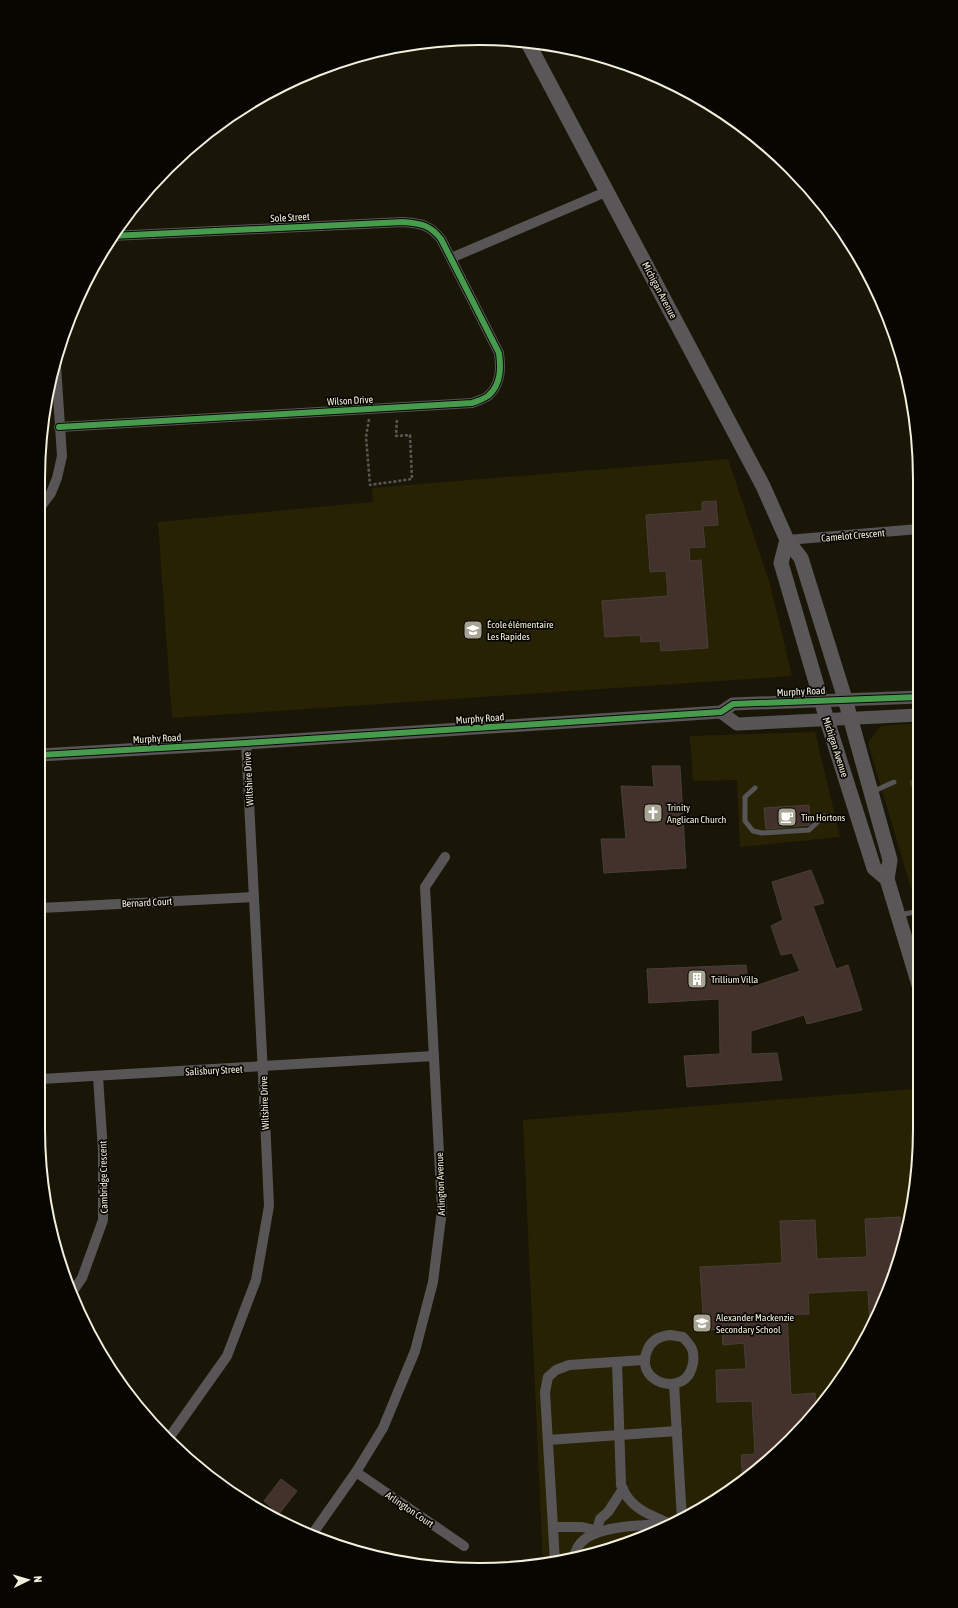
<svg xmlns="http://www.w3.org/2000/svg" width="958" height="1608" viewBox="0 0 958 1608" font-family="'Asap Condensed',sans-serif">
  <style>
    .built { fill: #282205 }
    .building { fill: #43322c; stroke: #473f38 }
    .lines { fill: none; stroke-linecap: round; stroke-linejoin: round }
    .path { stroke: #5a5754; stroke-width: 2.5; stroke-dasharray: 3 2; stroke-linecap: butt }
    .service { stroke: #585557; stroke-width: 5 }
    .minor { stroke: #585557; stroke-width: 10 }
    .tertiary { stroke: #585557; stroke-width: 13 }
    .secondary { stroke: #5a5758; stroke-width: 15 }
    .cycleway-casing { stroke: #080600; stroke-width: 8 }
    .cycleway { stroke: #469c4c; stroke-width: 6 }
    .labels { text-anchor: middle; stroke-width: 3.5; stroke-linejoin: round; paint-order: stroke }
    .street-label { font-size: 10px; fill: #f4f0de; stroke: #080600 }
    .poi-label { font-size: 10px; fill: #f4f0de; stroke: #080600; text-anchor: start }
    .rim { fill: none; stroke: #f4f0de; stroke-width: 2 }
  </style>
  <rect width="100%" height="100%" fill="#191608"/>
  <g class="built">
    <path d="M 728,459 L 770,584 L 792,676 L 172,718 L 158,522 L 373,502 L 372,488 Z"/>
    <path d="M 919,723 L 919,915 L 868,743 L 881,726 Z"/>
    <path d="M 815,732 L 840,837 L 740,847 L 737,780 L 693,781 L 690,736 Z"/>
    <path d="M 914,1089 L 919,1103 L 919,1158 L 897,1271 L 846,1374 L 791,1441 L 747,1479 L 674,1524 L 621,1547 L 543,1565 L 523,1120 Z"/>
  </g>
  <g class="building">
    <path d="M 716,501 L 718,525 L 703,526 L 705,547 L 689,548 L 690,561 L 701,560 L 708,648 L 661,651 L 660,641 L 641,642 L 640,635 L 605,637 L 602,601 L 668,596 L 666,571 L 650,572 L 646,515 L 702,511 L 702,502 Z"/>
    <path d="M 652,766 L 680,766 L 686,868 L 604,873 L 601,839 L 626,839 L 621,786 L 654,787 Z"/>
    <path d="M 919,773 L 919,793 L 915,793 L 910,782 Z"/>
    <path d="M 809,805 L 810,825 L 766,829 L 764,808 Z"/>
    <path d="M 811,870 L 824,903 L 813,906 L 836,969 L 848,965 L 862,1010 L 807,1024 L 804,1015 L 751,1031 L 751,1054 L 777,1053 L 782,1080 L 687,1087 L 684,1056 L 720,1054 L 719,999 L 649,1003 L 647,969 L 746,965 L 749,988 L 800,971 L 792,953 L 781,955 L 771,926 L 783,920 L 772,882 Z"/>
    <path d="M 900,1217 L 901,1248 L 897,1271 L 870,1325 L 868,1290 L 808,1293 L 809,1314 L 787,1315 L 791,1395 L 815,1393 L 816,1410 L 791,1441 L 743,1482 L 741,1455 L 755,1454 L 752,1401 L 717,1402 L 716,1370 L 746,1369 L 744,1343 L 723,1345 L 722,1329 L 704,1330 L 700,1267 L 782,1263 L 780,1221 L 815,1220 L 817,1259 L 867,1257 L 865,1219 Z"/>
    <path d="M 281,1479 L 297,1491 L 279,1514 L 264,1501 Z"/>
  </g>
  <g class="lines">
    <path class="path" d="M 369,419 L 366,437 L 370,485 L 412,479 L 410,435 L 396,436 L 397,418"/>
    <g class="service">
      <path d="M 755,788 L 745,797 L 745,821 L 753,831 L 762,833 L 809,830 L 824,816"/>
      <path d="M 872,792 L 894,782"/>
      <path d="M 900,915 L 919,911"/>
      <path d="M 910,950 L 919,948"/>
    </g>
    <g class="minor">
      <path d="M 451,258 L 608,191"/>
      <path d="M 59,427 L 472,403 C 477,401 485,399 489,395 C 501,384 501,368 499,353 L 441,239 C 429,224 421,224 403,222 L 111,236"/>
      <path d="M 39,509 L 51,493 L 57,478 L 62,456 L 56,366"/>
      <path d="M 787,540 L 919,529"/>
      <path d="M 41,908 L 254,897"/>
      <path d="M 41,1079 L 434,1056"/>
      <path d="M 71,1294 L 82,1278 L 103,1220 L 103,1151 L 98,1077"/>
      <path d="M 670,1335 L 683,1337 C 685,1340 690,1344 692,1349 C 694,1354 694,1362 692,1367 C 685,1395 643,1385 645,1360 C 645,1357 646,1353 647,1351 C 651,1340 659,1336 670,1335 Z"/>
      <path d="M 617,1362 L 621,1485 C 623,1489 625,1495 629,1499 C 639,1512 656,1517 670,1524"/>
      <path d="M 674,1384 L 682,1520"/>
      <path d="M 169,1438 L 227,1356 L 256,1280 L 269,1206 L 262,1054 L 246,743"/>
      <path d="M 548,1440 L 677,1431"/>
      <path d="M 356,1472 L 464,1546"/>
      <path d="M 553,1527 L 582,1527 L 598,1531 L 598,1526 L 600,1519 L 608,1512 L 623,1489"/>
      <path d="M 311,1536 L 356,1472 L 383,1428 L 415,1351 L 433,1282 L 442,1210 L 425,887 L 445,857"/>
      <path d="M 573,1558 C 575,1553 577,1547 580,1544 C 594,1525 645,1525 668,1524"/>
      <path d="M 555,1562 L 545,1392 L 548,1377 L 556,1370 L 569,1365 L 644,1360"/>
    </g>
    <g class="tertiary">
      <path d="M 721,712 L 737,724 L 919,715"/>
      <path d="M 40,755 L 246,743 L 721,712 L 733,704 L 919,697"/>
    </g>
    <g class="secondary">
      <path d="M 528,43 L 763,486 L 787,540 L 801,558 L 845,699 L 890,860 L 887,879 L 919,985"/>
      <path d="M 787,540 L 781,563 L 827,720 L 874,868 L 887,879"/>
    </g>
    <defs>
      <g id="cycleway">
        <path d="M 59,427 L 472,403 C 477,401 485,399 489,395 C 501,384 501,368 499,353 L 441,239 C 429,224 421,224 403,222 L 111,236"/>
        <path d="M 40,755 L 246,743 L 721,712 L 733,704 L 919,697"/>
      </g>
    </defs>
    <use href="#cycleway" class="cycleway-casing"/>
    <use href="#cycleway" class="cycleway"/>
  </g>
  <defs>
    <symbol id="school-square" viewBox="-11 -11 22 22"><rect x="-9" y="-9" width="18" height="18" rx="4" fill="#a7a493" stroke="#080600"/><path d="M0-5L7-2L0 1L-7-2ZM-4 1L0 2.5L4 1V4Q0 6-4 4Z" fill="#fff"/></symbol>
    <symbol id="church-square" viewBox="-11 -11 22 22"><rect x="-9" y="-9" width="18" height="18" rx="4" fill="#a7a493" stroke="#080600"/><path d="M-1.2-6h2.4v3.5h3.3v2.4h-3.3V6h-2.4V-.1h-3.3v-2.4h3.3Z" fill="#fff"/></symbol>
    <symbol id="cafe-square" viewBox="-11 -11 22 22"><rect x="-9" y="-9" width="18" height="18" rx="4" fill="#a7a493" stroke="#080600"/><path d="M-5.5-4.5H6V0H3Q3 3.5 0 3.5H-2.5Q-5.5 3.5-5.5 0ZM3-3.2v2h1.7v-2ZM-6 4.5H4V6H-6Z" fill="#fff"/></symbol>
    <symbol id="building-square" viewBox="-11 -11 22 22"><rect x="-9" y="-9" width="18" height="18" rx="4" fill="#a7a493" stroke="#080600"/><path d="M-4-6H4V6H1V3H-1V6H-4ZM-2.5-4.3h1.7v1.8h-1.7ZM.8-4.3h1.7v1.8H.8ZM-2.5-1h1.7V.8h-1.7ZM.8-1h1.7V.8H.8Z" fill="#fff"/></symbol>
  </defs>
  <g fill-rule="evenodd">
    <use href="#school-square" x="462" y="619" width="22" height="22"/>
    <use href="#church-square" x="642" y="802" width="22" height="22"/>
    <use href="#cafe-square" x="776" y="806" width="22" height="22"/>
    <use href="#building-square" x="686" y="968" width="22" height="22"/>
    <use href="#school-square" x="691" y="1312" width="22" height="22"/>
  </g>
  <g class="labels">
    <g class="street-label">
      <text transform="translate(290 217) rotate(-3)" y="4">Sole Street</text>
      <text transform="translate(660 290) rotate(62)" y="4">Michigan Avenue</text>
      <text transform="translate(350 400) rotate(-3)" y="4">Wilson Drive</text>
      <text transform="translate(853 535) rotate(-5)" y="4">Camelot Crescent</text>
      <text transform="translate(801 691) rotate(-3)" y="4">Murphy Road</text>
      <text transform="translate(480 718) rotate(-4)" y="4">Murphy Road</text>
      <text transform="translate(157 738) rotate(-3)" y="4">Murphy Road</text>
      <text transform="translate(836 747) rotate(72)" y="4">Michigan Avenue</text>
      <text transform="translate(248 779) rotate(-93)" y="4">Wiltshire Drive</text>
      <text transform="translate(147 902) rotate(-3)" y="4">Bernard Court</text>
      <text transform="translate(214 1070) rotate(-3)" y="4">Salisbury Street</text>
      <text transform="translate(264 1103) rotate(-92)" y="4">Wiltshire Drive</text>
      <text transform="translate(103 1177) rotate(-91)" y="4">Cambridge Crescent</text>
      <text transform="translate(440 1184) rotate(-92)" y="4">Arlington Avenue</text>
      <text transform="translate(410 1509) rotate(34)" y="4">Arlington Court</text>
    </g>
    <g class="poi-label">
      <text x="487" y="628">École élémentaire<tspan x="487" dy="12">Les Rapides</tspan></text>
      <text x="667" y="811">Trinity<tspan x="667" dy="12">Anglican Church</tspan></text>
      <text x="801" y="821">Tim Hortons</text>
      <text x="711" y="983">Trillium Villa</text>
      <text x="716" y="1321">Alexander Mackenzie<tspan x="716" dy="12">Secondary School</tspan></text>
    </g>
  </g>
  <path d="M0 0H958V1608H0ZM479 45H479A434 434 0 0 1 913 479V1129A434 434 0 0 1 479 1563H479A434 434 0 0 1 45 1129V479A434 434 0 0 1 479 45Z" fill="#080600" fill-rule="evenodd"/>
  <path class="rim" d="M479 45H479A434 434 0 0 1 913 479V1129A434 434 0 0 1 479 1563H479A434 434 0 0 1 45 1129V479A434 434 0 0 1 479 45Z"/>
  <g transform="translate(28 1580) rotate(85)" stroke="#080600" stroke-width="3" paint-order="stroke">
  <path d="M0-3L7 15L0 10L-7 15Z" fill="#f4f0de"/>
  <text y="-6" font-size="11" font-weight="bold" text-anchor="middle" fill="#f4f0de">N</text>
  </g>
</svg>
